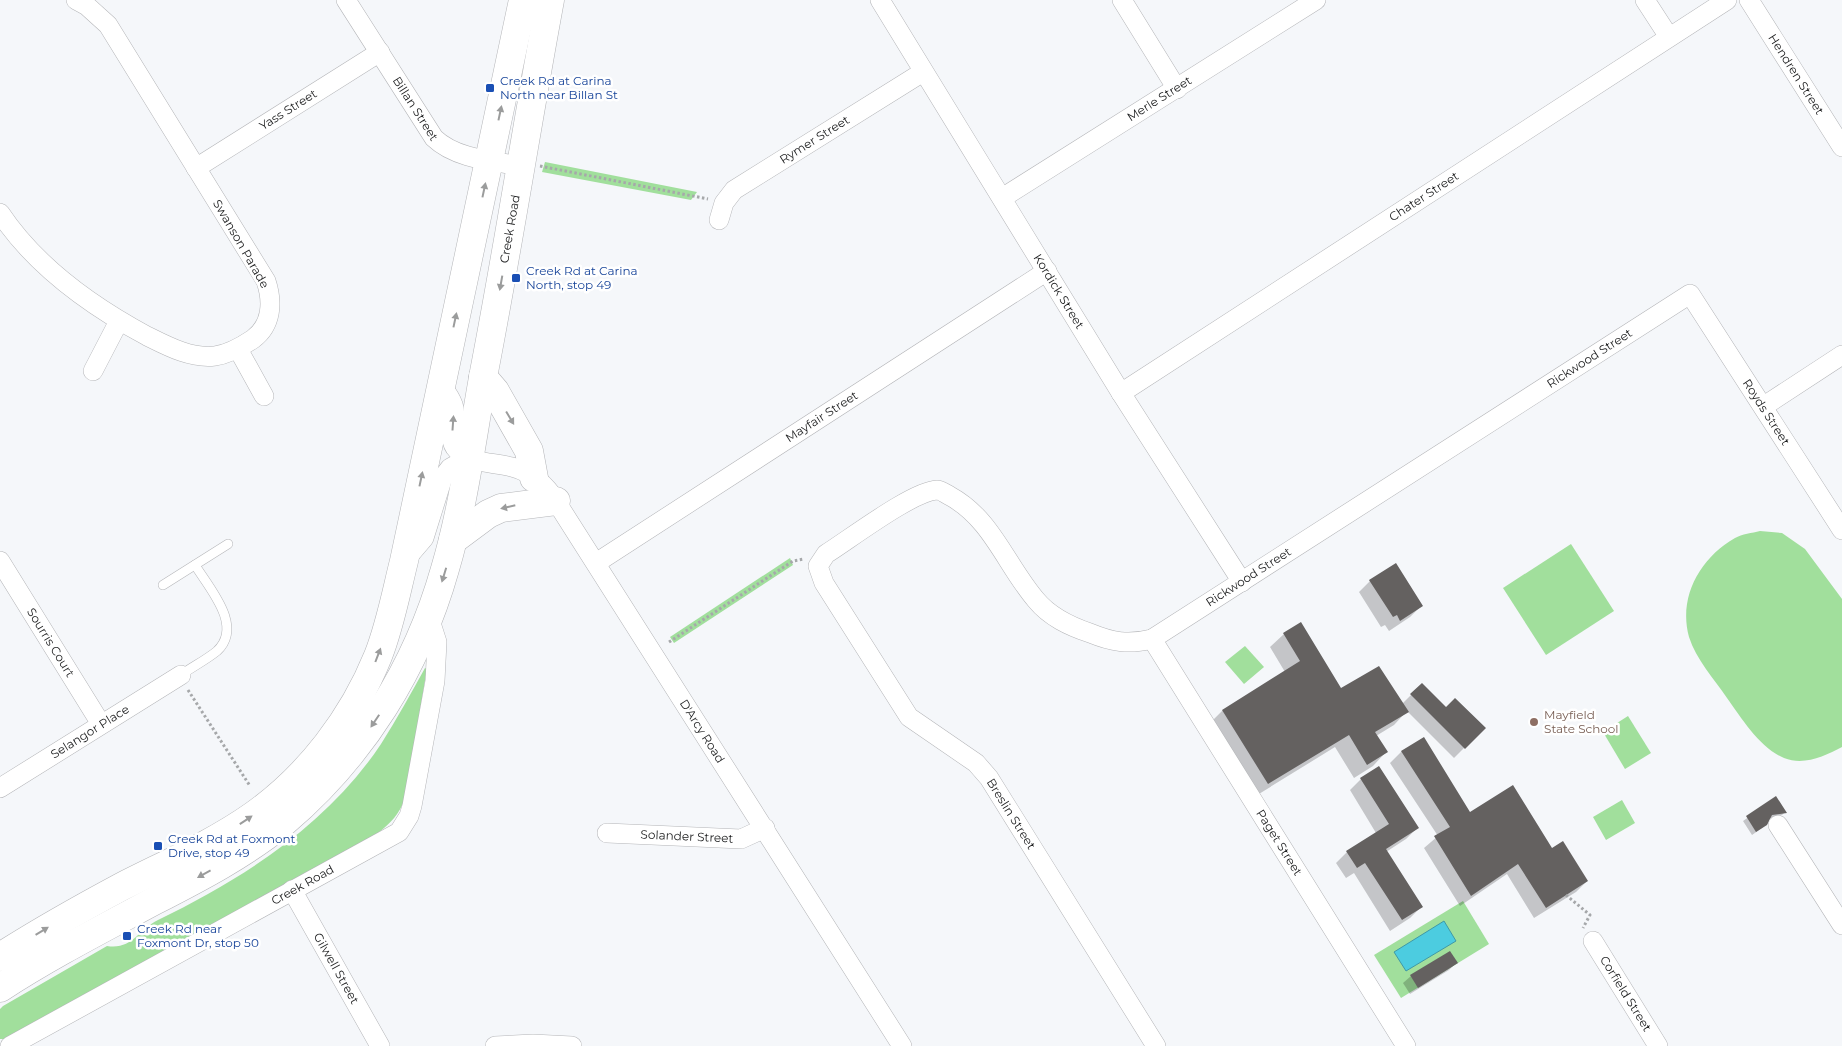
<svg xmlns="http://www.w3.org/2000/svg" width="1842" height="1046" viewBox="0 0 1842 1046" font-family="Montserrat,sans-serif">
  <style>
    .green { fill: #a1df9c }
    .water { fill: #4ccce0; stroke: #3f99a7 }
    .shadow { fill: #0003 }
    .building { fill: #646160 }
    .lines { fill: none; stroke-linecap: round; stroke-linejoin: round }
    .lane-casing { stroke: #b4b5b8; stroke-width: 10 }
    .street-casing { stroke: #b4b5b8; stroke-width: 20 }
    .primary-casing { stroke: #b4b5b8; stroke-width: 29 }
    .path { stroke: #a6a8aa; stroke-width: 3; stroke-dasharray: 2.5 2.5; stroke-linecap: butt }
    .lane { stroke: #fff; stroke-width: 9 }
    .street { stroke: #fff; stroke-width: 19 }
    .primary { stroke: #fff; stroke-width: 28 }
    .oneway { fill: #9b9c9c }
    .transit-dot { fill: #1a4fb4; stroke: #fff; stroke-width: 2 }
    .education-dot { fill: #8d6e63; stroke: #fff; stroke-width: 2 }
    .labels { text-anchor: middle; stroke-width: 5; stroke-linejoin: round; paint-order: stroke }
    .street-label { font-size: 12px; fill: #212223; stroke: #fff }
    .transit-label { font-size: 12px; fill: #164399; stroke: #fff; text-anchor: start }
    .education-label { font-size: 12px; fill: #785e54; stroke: #fff; text-anchor: start }
  </style>
  <rect width="100%" height="100%" fill="#f5f7fa"/>
  <g class="green">
    <path d="M 545,162 L 697,192 L 691,200 L 542,172 Z"/>
    <path d="M 1760,531 L 1782,533 L 1805,549 L 1842,599 L 1842,747 C 1825,756 1804,766 1784,758 C 1760,748 1742,719 1727,698 C 1714,679 1696,659 1689,637 C 1678,597 1700,558 1735,538 C 1742,534 1752,533 1760,531 Z"/>
    <path d="M 1571,544 L 1614,611 L 1546,655 L 1503,588 Z"/>
    <path d="M 790,558 L 793,565 L 674,643 L 670,637 Z"/>
    <path d="M 1245,646 L 1264,667 L 1244,684 L 1225,662 Z"/>
    <path d="M 425,668 L 427,669 L 405,799 C 399,814 391,823 378,833 L 5,1039 L 0,1039 L 0,1009 L 3,1006 L 107,946 C 132,950 138,930 158,920 C 244,878 327,825 381,744 C 397,719 411,693 425,668 Z"/>
    <path d="M 1628,716 L 1651,753 L 1625,769 L 1603,732 Z"/>
    <path d="M 1622,800 L 1635,823 L 1606,840 L 1593,817 Z"/>
    <path d="M 1463,901 L 1489,944 L 1401,998 L 1374,955 Z"/>
  </g>
  <path class="water" d="M 1444,921 L 1456,941 L 1406,971 L 1394,952 Z"/>
  <g class="shadow">
    <path d="M 1370,581 L 1421,606 L 1410,617 L 1389,631 L 1385,625 L 1381,627 L 1359,592 Z"/>
    <path d="M 1284,634 L 1341,690 L 1402,704 L 1422,684 L 1446,708 L 1484,728 L 1454,758 L 1407,711 L 1394,725 L 1376,736 L 1386,752 L 1373,766 L 1354,778 L 1335,747 L 1254,797 L 1209,724 L 1222,711 L 1285,672 L 1270,647 Z"/>
    <path d="M 1423,739 L 1469,813 L 1552,850 L 1587,881 L 1576,892 L 1534,918 L 1507,874 L 1460,906 L 1424,848 L 1438,836 L 1390,763 L 1401,752 Z"/>
    <path d="M 1379,767 L 1417,828 L 1406,839 L 1386,852 L 1421,907 L 1410,918 L 1390,931 L 1354,873 L 1346,878 L 1336,863 L 1347,852 L 1376,833 L 1350,790 L 1361,779 Z"/>
    <path d="M 1776,798 L 1785,812 L 1782,815 L 1770,818 L 1762,828 L 1752,835 L 1743,821 Z"/>
    <path d="M 1450,952 L 1456,963 L 1449,970 L 1410,994 L 1403,983 L 1411,976 Z"/>
  </g>
  <g class="building">
    <path d="M 1396,563 L 1423,606 L 1400,621 L 1397,615 L 1393,617 L 1369,580 Z"/>
    <path d="M 1301,622 L 1341,688 L 1379,666 L 1409,712 L 1375,732 L 1388,752 L 1367,765 L 1349,735 L 1268,784 L 1222,710 L 1300,661 L 1283,633 Z"/>
    <path d="M 1422,683 L 1446,707 L 1455,698 L 1486,728 L 1465,749 L 1410,694 Z"/>
    <path d="M 1424,737 L 1470,812 L 1513,785 L 1552,848 L 1563,841 L 1588,881 L 1546,908 L 1518,864 L 1471,896 L 1434,836 L 1450,827 L 1401,751 Z"/>
    <path d="M 1379,766 L 1419,828 L 1386,849 L 1423,907 L 1402,920 L 1365,863 L 1357,868 L 1346,851 L 1389,824 L 1360,778 Z"/>
    <path d="M 1776,796 L 1787,813 L 1772,815 L 1767,825 L 1756,832 L 1746,816 Z"/>
    <path d="M 1450,951 L 1458,963 L 1418,988 L 1410,975 Z"/>
  </g>
  <g class="lines">
    <defs>
      <g id="lane">
        <path d="M 163,585 L 228,544"/>
        <path d="M 181,675 C 192,667 206,660 217,651 C 244,626 209,588 195,565"/>
      </g>
      <g id="street">
        <path id="s1" d="M 346,0 L 434,138 C 456,159 493,161 521,166"/>
        <path id="s2" d="M 880,0 L 1121,393 L 1242,582"/>
        <path d="M 1122,0 L 1177,89"/>
        <path d="M 1645,0 L 1669,37"/>
        <path id="s3" d="M 1749,0 L 1842,147"/>
        <path id="s4" d="M 196,168 L 380,52"/>
        <path id="s5" d="M 1002,198 L 1316,0"/>
        <path d="M 0,213 C 36,267 91,306 147,336 C 167,346 191,359 215,356 C 229,354 241,347 253,339 C 272,325 273,302 266,281 L 108,25 L 87,6 L 76,0"/>
        <path id="s6" d="M 719,220 L 724,203 L 734,190 L 923,72"/>
        <path d="M 238,349 L 264,396"/>
        <path d="M 93,371 L 119,321"/>
        <path id="s7" d="M 441,384 C 445,391 453,400 454,408 C 455,421 446,439 457,450 C 471,464 493,462 512,467 C 528,471 542,482 552,495 L 902,1046"/>
        <path id="s8" d="M 1121,393 L 1727,0"/>
        <path d="M 1764,406 L 1842,355"/>
        <path d="M 406,559 L 424,538 L 443,477 L 450,468 L 468,458"/>
        <path id="s9" d="M 0,561 L 101,724"/>
        <path id="s10" d="M 596,563 L 1047,271"/>
        <path id="s11" d="M 1152,639 L 1406,1046"/>
        <path id="s12" d="M 0,788 L 181,675"/>
        <path d="M 1778,825 L 1842,925"/>
        <path id="s13" d="M 607,833 L 741,839 L 765,828"/>
        <path id="s14" d="M 292,890 L 380,1046"/>
        <path id="s15" d="M 1593,941 L 1658,1046"/>
        <path id="s16" d="M 10,1046 L 399,832 L 409,816 L 412,806 L 435,681 L 437,642 L 429,617"/>
        <path d="M 495,1046 L 533,1044 L 572,1046"/>
        <path id="s17" d="M 1156,1046 L 989,778 L 976,763 L 909,717 L 824,583 L 818,566 L 826,554 C 850,539 913,491 937,490 C 941,490 946,494 950,496 C 992,519 1006,565 1036,600 C 1050,617 1069,626 1090,633 C 1112,642 1128,645 1152,639 L 1690,294 L 1842,530"/>
      </g>
      <g id="primary">
        <path d="M 483,377 L 495,391 L 529,451 L 534,478"/>
        <path d="M 453,540 L 488,514 L 501,508 L 556,501"/>
        <path d="M 0,957 C 39,932 80,909 121,887 C 166,864 213,844 254,815 C 309,776 353,718 378,656 C 390,626 396,593 404,561 L 523,0"/>
        <path id="s18" d="M 0,988 C 49,956 102,929 154,901 C 199,878 245,854 284,822 C 362,756 417,668 445,569 C 464,505 472,438 484,372 C 508,248 527,124 550,0"/>
      </g>
    </defs>
    <use href="#lane" class="lane-casing"/>
    <use href="#street" class="street-casing"/>
    <use href="#primary" class="primary-casing"/>
    <g class="path">
      <path d="M 540,166 L 708,199"/>
      <path d="M 669,642 L 793,561 L 804,559"/>
      <path d="M 188,690 L 250,786"/>
      <path d="M 1566,895 L 1590,915 L 1583,928"/>
    </g>
    <use href="#lane" class="lane"/>
    <use href="#street" class="street"/>
    <use href="#primary" class="primary"/>
  </g>
  <defs><path id="oneway-solid" d="M-6-.8H1V-3.2L6.5 0L1 3.2V.8H-6Z" transform="scale(1.25)"/></defs>
  <g class="oneway">
    <use href="#oneway-solid" transform="translate(500 113) rotate(-78)"/>
    <use href="#oneway-solid" transform="translate(484 190) rotate(-78)"/>
    <use href="#oneway-solid" transform="translate(501 283) rotate(100)"/>
    <use href="#oneway-solid" transform="translate(455 320) rotate(-78)"/>
    <use href="#oneway-solid" transform="translate(510 418) rotate(59)"/>
    <use href="#oneway-solid" transform="translate(453 423) rotate(-86)"/>
    <use href="#oneway-solid" transform="translate(421 479) rotate(-78)"/>
    <use href="#oneway-solid" transform="translate(508 507) rotate(167)"/>
    <use href="#oneway-solid" transform="translate(444 575) rotate(107)"/>
    <use href="#oneway-solid" transform="translate(378 655) rotate(-69)"/>
    <use href="#oneway-solid" transform="translate(375 721) rotate(124)"/>
    <use href="#oneway-solid" transform="translate(246 820) rotate(-34)"/>
    <use href="#oneway-solid" transform="translate(204 874) rotate(151)"/>
    <use href="#oneway-solid" transform="translate(42 931) rotate(-31)"/>
  </g>
  <g class="transit-dot">
    <rect x="485" y="83" width="10" height="10" rx="2.5"/>
    <rect x="511" y="273" width="10" height="10" rx="2.5"/>
    <rect x="153" y="841" width="10" height="10" rx="2.5"/>
    <rect x="122" y="931" width="10" height="10" rx="2.5"/>
  </g>
  <circle class="education-dot" cx="1534" cy="722" r="5"/>
  <g class="labels">
    <g class="street-label">
      <text dy="4" stroke="none"><textPath href="#s3" startOffset="88">Hendren Street</textPath></text>
      <text dy="4" stroke="none"><textPath href="#s5" startOffset="186">Merle Street</textPath></text>
      <text dy="4" stroke="none"><textPath href="#s1" startOffset="129">Billan Street</textPath></text>
      <text dy="4" stroke="none"><textPath href="#s4" startOffset="109">Yass Street</textPath></text>
      <text dy="4" stroke="none"><textPath href="#s6" startOffset="129">Rymer Street</textPath></text>
      <text dy="4" stroke="none"><textPath href="#s8" startOffset="361">Chater Street</textPath></text>
      <text dy="4" stroke="none"><textPath href="#s18" startOffset="980">Creek Road</textPath></text>
      <text transform="translate(241 244) rotate(60)" y="4">Swanson Parade</text>
      <text dy="4" stroke="none"><textPath href="#s2" startOffset="342">Kordick Street</textPath></text>
      <text dy="4" stroke="none"><textPath href="#s17" startOffset="1535">Rickwood Street</textPath></text>
      <text dy="4" stroke="none"><textPath href="#s17" startOffset="1795">Royds Street</textPath></text>
      <text dy="4" stroke="none"><textPath href="#s10" startOffset="269">Mayfair Street</textPath></text>
      <text dy="4" stroke="none"><textPath href="#s17" startOffset="1130">Rickwood Street</textPath></text>
      <text dy="4" stroke="none"><textPath href="#s9" startOffset="96">Sourris Court</textPath></text>
      <text dy="4" stroke="none"><textPath href="#s12" startOffset="106">Selangor Place</textPath></text>
      <text dy="4" stroke="none"><textPath href="#s7" startOffset="459">D'Arcy Road</textPath></text>
      <text transform="translate(1011 814) rotate(58)" y="4">Breslin Street</text>
      <text dy="4" stroke="none"><textPath href="#s13" startOffset="80">Solander Street</textPath></text>
      <text dy="4" stroke="none"><textPath href="#s11" startOffset="240">Paget Street</textPath></text>
      <text dy="4" stroke="none"><textPath href="#s16" startOffset="334">Creek Road</textPath></text>
      <text dy="4" stroke="none"><textPath href="#s14" startOffset="90">Gilwell Street</textPath></text>
      <text dy="4" stroke="none"><textPath href="#s15" startOffset="62">Corfield Street</textPath></text>
    </g>
    <g class="transit-label">
      <text x="500" y="85">Creek Rd at Carina<tspan x="500" dy="14">North near Billan St</tspan></text>
      <text x="526" y="275">Creek Rd at Carina<tspan x="526" dy="14">North, stop 49</tspan></text>
      <text x="168" y="843">Creek Rd at Foxmont<tspan x="168" dy="14">Drive, stop 49</tspan></text>
      <text x="137" y="933">Creek Rd near<tspan x="137" dy="14">Foxmont Dr, stop 50</tspan></text>
    </g>
    <g class="education-label">
      <text x="1544" y="719">Mayfield<tspan x="1544" dy="14">State School</tspan></text>
    </g>
  </g>
</svg>
